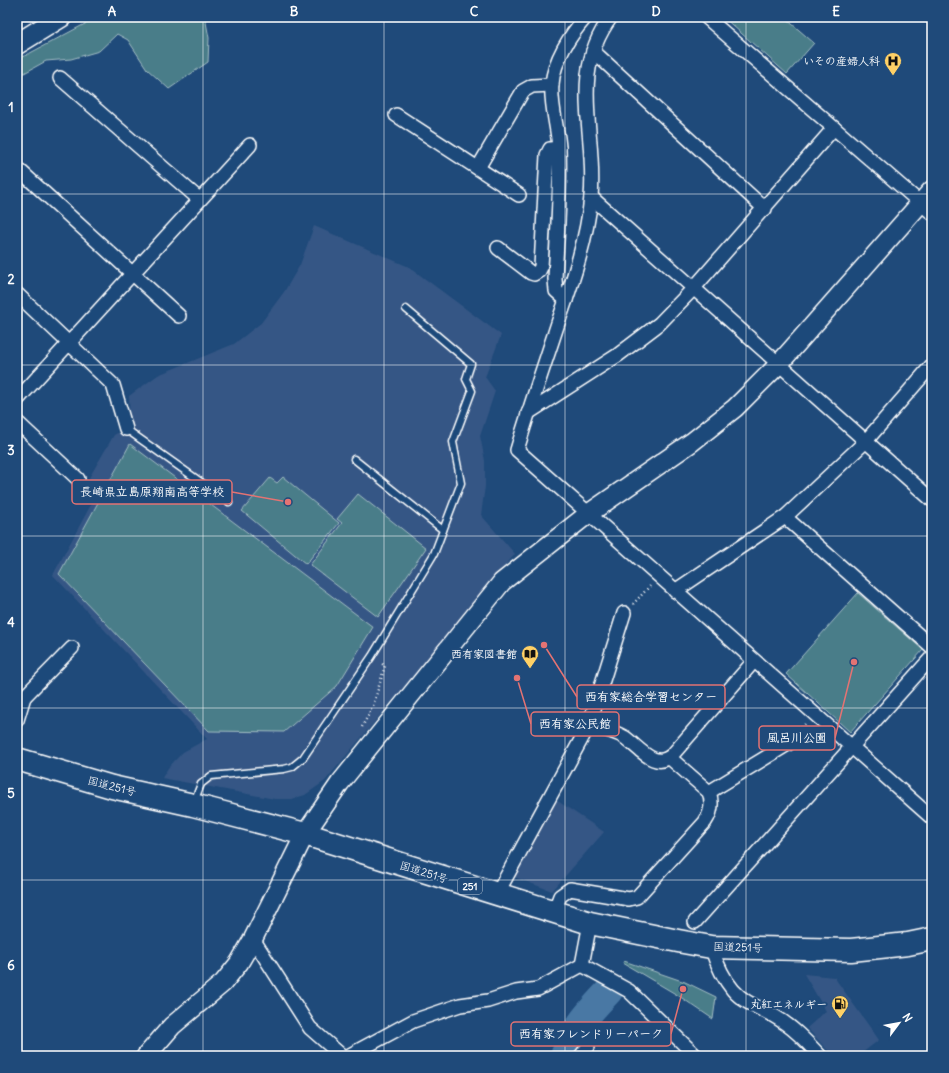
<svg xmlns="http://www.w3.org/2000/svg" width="949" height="1073" viewBox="0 0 949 1073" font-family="Delius,'Klee One',sans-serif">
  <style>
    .built { fill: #365785 }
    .green { fill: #4a7d89; stroke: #a4bec4 }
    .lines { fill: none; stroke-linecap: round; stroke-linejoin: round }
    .river { stroke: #4878a4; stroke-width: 28 }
    .lane-casing { stroke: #fff; stroke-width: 9 }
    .street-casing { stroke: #fff; stroke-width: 16 }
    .secondary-casing { stroke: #fff; stroke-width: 21 }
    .primary-casing { stroke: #fff; stroke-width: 23 }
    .highway-casing { stroke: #fff; stroke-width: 25 }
    .path { stroke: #fff; stroke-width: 2.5; stroke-dasharray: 1 3; stroke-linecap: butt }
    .lane { stroke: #1f4a7a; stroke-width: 6 }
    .street { stroke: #1f4a7a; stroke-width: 13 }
    .secondary { stroke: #1f4a7a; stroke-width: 18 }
    .primary { stroke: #1f4a7a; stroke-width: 20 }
    .highway { stroke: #1f4a7a; stroke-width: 22 }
    .grid { fill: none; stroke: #fff; stroke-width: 1; stroke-opacity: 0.55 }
    .labels { text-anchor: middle; stroke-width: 4; stroke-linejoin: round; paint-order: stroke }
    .shield { fill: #1f4a7a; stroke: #bcc9d7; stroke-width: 1 }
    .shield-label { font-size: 10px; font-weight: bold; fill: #fff }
    .poi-label { font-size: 11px; font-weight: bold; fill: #fff; stroke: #1f4a7a; text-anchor: end }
    .street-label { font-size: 11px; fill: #fff; stroke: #1f4a7a }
    .leader { fill: none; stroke: #e47373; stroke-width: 1.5 }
    .callout-dot { fill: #e47373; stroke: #1f4a7a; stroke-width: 1.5 }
    .callout { fill: #1f4a7a; stroke: #e47373; stroke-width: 1.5 }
    .callout-label { font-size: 12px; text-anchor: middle; font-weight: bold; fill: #fff }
    .neatline { fill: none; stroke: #fff; stroke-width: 1.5 }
    .grid-label { font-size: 13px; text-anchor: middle; font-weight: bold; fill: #fff }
  </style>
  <rect width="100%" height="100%" fill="#1f4a7a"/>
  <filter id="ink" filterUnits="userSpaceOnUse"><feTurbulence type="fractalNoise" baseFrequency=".025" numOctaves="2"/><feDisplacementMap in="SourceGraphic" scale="8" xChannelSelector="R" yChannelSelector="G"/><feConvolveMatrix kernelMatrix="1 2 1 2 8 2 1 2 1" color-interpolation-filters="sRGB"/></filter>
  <g filter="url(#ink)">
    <g class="built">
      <path d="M 314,226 L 409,267 L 501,335 L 485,377 L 495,391 L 480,436 L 485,461 L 485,486 L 481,515 L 515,554 L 325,781 L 305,795 L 292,799 L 275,799 L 162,778 L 168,768 L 183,752 L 207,739 L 53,575 L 100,488 L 89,478 L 114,435 L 130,426 L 129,396 L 158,375 L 234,344 L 261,323 L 284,292 L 300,265 Z"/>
      <path d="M 556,800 L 604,832 L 552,891 L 514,877 Z"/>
      <path d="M 804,974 L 834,977 L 879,1040 L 858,1056 L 833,1056 L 807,1028 L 826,1011 Z"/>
    </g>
    <g class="green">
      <path d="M 98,17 L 205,17 L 209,38 L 208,62 L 169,89 L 147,69 L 128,40 L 117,34 L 99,51 L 71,59 L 46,61 L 17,77 L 17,60 Z"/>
      <path d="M 723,17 L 784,17 L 814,43 L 787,74 Z"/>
      <path d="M 130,444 L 373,627 L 337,686 L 284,732 L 209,731 L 59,574 Z"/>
      <path d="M 283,477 L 339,523 L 306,564 L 242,511 L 270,478 L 277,483 Z"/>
      <path d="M 358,494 L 426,548 L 378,617 L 310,565 L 342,523 L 337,519 Z"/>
      <path d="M 858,593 L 923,650 L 850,732 L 786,674 Z"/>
      <path d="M 624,961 L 685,982 L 716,997 L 713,1019 L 679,996 L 623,963 Z"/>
    </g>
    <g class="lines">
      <path class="river" d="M 564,1056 C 575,1027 588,1013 609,991"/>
      <defs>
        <g id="lane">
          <path d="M 126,429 L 229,502"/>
          <path d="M 354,459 L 443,530"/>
          <path d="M 194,802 L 201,784 L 211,776 L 284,769 L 292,767 L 303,758 L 372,656 L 434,554 L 461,483 L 453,442 L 472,391 L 466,379 L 471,364 L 406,309"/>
        </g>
        <g id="street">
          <path d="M 611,17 C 568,74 597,133 591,197 C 587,239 573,280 559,320 C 545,363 530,406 517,450 L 932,818"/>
          <path d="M 706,17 L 932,213"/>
          <path d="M 593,51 L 765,209"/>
          <path d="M 60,78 L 199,199"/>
          <path d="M 396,115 L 519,195"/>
          <path d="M 17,168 L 179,316"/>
          <path d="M 478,168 L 523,91 L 532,86 L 552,85"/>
          <path d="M 591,197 L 932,500"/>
          <path d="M 498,248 L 531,273 L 534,274 L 539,271 L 541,267 L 547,155 L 550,149 L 559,148"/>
          <path d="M 17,294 L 113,385 L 126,429"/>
          <path d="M 566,300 L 556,291 L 555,279 C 557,236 561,192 559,148 C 558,128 550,104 552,84 C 554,60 570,35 586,17"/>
          <path d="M 17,400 L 250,145"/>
          <path d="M 528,413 L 618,355 L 659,324 L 693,289 L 834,128"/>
          <path d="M 17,422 L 78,479"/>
          <path d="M 785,517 L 932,647"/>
          <path d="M 675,591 L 785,517 L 865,442 L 932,365"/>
          <path d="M 17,695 L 24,697 L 17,720"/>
          <path d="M 24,697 L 72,648"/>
          <path d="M 589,725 C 600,728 614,731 624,737 C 639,747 655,772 673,754 L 754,661"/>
          <path d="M 709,792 L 788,744"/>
          <path d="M 497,894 L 589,725 L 624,613"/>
          <path d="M 554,912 L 560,896 L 570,889 L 629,899 L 637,897 L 705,822 C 711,813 713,803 709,792 L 670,758"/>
          <path d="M 695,922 L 932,657"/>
          <path d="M 253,939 L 310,1028 L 342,1056"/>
          <path d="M 711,947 C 716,962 722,977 733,990 C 744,1003 760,1008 774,1016 C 792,1026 806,1041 820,1056"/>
          <path d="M 582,965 L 629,991 L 696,1056"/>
          <path d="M 582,965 L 590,923"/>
          <path d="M 348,1056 L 413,1021 L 460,1005 L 488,1001 L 516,992 L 538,989 L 582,965"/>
          <path d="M 581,1056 L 588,1047"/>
        </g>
        <path id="secondary" d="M 146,1056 L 172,1026 L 223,983 L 239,963 L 253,939 L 305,834 L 340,783 L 502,582 L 588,514 L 692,442 L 735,408 L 778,365 L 932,190"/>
        <path id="primary" d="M 17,44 L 61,17"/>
        <path id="highway" d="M 17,759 L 112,787 L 193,805 L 305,834 L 590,923 L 678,941 L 711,947 L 851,950 L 908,944 L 932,939"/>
      </defs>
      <use href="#lane" class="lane-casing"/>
      <use href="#street" class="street-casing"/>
      <use href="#secondary" class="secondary-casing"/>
      <use href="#primary" class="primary-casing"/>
      <use href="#highway" class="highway-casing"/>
      <g class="path">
        <path d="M 633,604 L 650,586"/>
        <path d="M 362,727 L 373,706 L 385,666 L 380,662"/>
        <path d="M 797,734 L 805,724"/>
      </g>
      <use href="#lane" class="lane"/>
      <use href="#street" class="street"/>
      <use href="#secondary" class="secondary"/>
      <use href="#primary" class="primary"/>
      <use href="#highway" class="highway"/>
    </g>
  </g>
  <path class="grid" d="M 203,17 L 203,1056M 384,17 L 384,1056M 565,17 L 565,1056M 746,17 L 746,1056M 17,194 L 932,194M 17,365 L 932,365M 17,536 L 932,536M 17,708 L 932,708M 17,880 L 932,880"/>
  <defs>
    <symbol id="hospital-pin" viewBox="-11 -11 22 30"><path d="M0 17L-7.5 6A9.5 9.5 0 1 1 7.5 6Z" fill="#ffd166" stroke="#1f4a7a"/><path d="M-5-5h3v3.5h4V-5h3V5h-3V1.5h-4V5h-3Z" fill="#111"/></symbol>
    <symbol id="library-pin" viewBox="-11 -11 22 30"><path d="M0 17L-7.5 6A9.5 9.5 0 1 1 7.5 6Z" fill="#ffd166" stroke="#1f4a7a"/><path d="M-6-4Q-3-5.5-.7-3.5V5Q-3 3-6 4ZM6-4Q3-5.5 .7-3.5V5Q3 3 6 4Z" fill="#111"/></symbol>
    <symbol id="fuel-pin" viewBox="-11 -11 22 30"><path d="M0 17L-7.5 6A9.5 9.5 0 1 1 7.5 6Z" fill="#ffd166" stroke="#1f4a7a"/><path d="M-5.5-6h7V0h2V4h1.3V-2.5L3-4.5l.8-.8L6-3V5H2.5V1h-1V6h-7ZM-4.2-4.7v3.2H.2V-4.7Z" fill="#111"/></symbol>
  </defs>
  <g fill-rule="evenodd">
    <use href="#hospital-pin" x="883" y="51" width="20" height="27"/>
    <use href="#library-pin" x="520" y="644" width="20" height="27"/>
    <use href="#fuel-pin" x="830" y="994" width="20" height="27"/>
  </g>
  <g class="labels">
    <rect class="shield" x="458" y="878" width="24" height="16" rx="3"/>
    <g class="shield-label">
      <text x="470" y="890">251</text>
    </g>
    <g class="poi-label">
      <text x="880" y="65">いその産婦人科</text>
      <text x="517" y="658">西有家図書館</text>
      <text x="827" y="1008">丸紅エネルギー</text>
    </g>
    <g class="street-label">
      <text transform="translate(112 786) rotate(14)" y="4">国道251号</text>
      <text transform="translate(424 872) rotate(17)" y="4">国道251号</text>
      <text transform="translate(738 947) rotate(2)" y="4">国道251号</text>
    </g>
  </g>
  <path class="leader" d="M288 502L232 492M544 645L577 697M517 678L531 724M854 662L835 738M683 989L671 1034"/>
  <g class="callout-dot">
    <circle cx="288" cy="502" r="4"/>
    <circle cx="544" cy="645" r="4"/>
    <circle cx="517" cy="678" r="4"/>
    <circle cx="854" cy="662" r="4"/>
    <circle cx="683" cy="989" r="4"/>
  </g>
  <g class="callout">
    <rect x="72" y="480" width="160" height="24" rx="4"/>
    <rect x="577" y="685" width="148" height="24" rx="4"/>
    <rect x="531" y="712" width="88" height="24" rx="4"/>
    <rect x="759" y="726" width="76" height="24" rx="4"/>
    <rect x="511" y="1022" width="160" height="24" rx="4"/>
  </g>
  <g class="callout-label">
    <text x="152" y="496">長崎県立島原翔南高等学校</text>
    <text x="651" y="701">西有家総合学習センター</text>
    <text x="575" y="728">西有家公民館</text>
    <text x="797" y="742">風呂川公園</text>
    <text x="591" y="1038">西有家フレンドリーパーク</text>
  </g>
  <rect width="949" height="1073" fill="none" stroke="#1f4a7a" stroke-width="44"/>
  <g transform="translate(899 1023) rotate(58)" stroke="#1f4a7a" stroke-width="3" paint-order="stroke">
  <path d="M0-3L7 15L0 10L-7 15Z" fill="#ffffff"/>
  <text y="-6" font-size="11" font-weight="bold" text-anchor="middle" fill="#ffffff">N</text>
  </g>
  <rect x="22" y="22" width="905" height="1029" class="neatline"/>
  <g class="grid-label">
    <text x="112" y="16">A</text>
    <text x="294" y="16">B</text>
    <text x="474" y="16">C</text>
    <text x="656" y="16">D</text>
    <text x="836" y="16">E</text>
    <text x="11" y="112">1</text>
    <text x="11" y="284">2</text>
    <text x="11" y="455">3</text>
    <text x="11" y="627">4</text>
    <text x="11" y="798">5</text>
    <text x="11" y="970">6</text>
  </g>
</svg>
